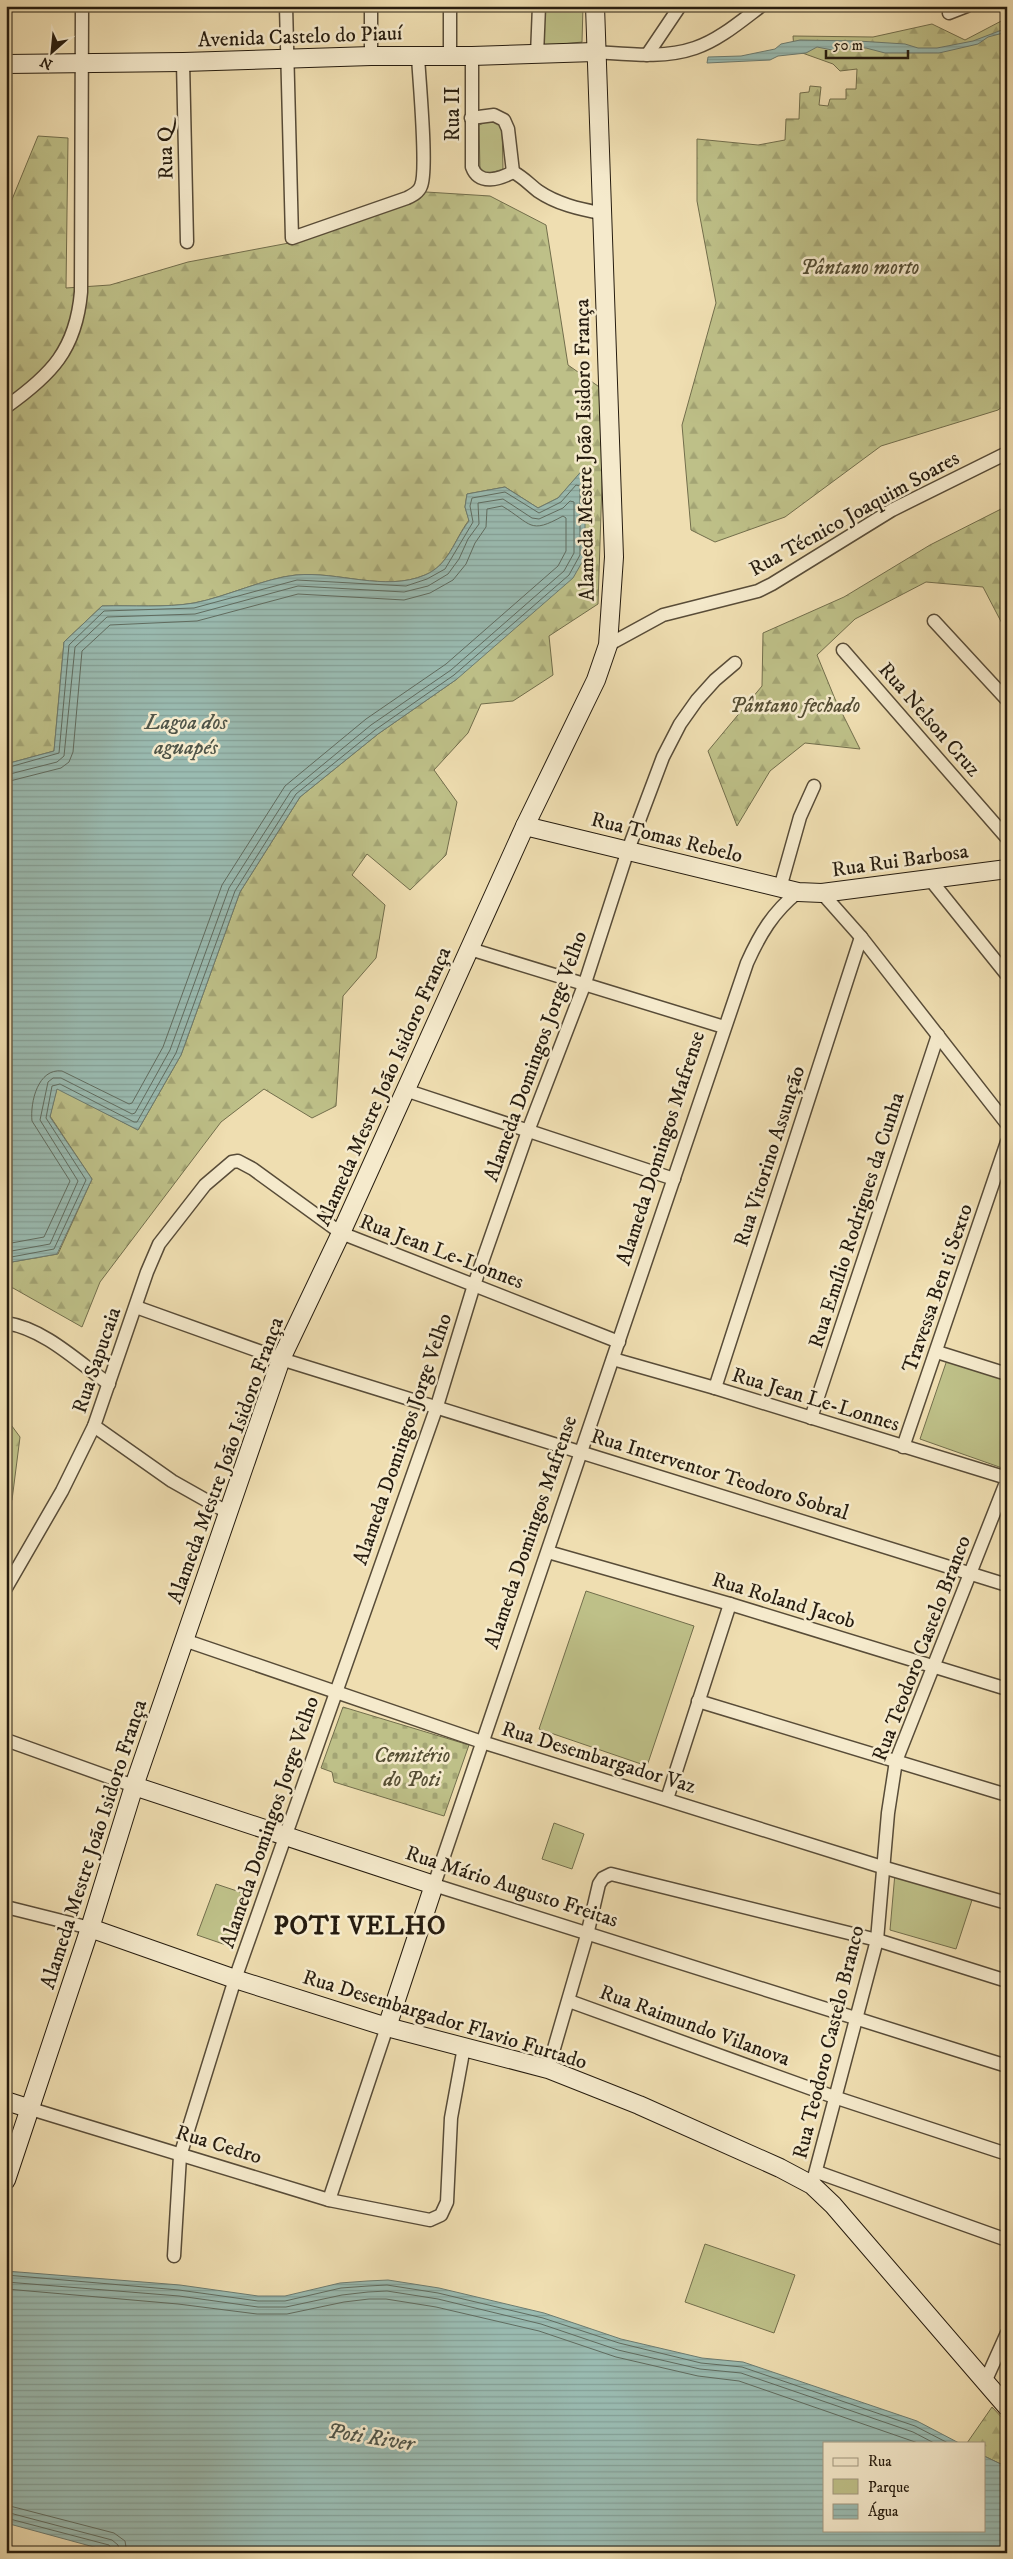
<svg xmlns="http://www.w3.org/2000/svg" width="1013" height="2559" viewBox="0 0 1013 2559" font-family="'IM FELL DW Pica',serif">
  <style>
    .green { fill: #bec088; stroke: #726e4c }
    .forest { fill: url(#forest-firs); stroke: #726e4c }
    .cemetery { fill: url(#cemetery-stones); stroke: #726e4c }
    .water { fill: url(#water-rules); stroke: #6c7b70 }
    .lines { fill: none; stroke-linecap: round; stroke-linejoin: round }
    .shore { stroke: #606c60; stroke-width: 1 }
    .street-casing { stroke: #584c38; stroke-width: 15 }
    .secondary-casing { stroke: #261c0f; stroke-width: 20 }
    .street { stroke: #f5eacc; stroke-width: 12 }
    .secondary { stroke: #f5eacc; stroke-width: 18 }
    .labels { text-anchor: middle; stroke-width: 5; stroke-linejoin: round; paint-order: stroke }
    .street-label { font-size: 21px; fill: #261c0f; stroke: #f5eacc }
    .park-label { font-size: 21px; font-style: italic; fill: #544d33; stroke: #f5eacc }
    .water-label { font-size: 22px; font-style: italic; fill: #4f5448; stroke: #f5eacc }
    .district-label { font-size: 26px; font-weight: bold; letter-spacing: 1px; fill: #261c0f; stroke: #f5eacc }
  </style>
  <defs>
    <pattern id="forest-firs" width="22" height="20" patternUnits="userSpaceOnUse" patternTransform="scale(1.25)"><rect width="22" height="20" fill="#bec088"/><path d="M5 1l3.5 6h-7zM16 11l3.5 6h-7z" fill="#a3a474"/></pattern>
    <pattern id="cemetery-stones" width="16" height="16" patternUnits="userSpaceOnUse" patternTransform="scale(1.25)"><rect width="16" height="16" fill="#bec088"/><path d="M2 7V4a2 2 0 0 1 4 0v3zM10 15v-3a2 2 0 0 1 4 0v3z" fill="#a3a474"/></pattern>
    <pattern id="water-rules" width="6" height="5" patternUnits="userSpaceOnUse" patternTransform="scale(1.25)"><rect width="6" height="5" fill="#9abbb1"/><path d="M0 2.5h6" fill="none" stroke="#85a097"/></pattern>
  </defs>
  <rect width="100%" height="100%" fill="#efdeb1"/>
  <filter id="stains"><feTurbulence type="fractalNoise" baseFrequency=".004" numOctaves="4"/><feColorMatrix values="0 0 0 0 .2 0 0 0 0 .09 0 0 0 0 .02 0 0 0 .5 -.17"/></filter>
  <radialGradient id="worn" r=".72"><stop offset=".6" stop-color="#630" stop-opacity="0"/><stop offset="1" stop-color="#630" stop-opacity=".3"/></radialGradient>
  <g class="green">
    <path d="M 543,6 L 583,6 L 582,42 L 542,46 Z"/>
    <path d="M 491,120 L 502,125 L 503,169 L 487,174 L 480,170 L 479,125 Z"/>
    <path d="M 948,1357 L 1007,1377 L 1005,1469 L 920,1439 Z"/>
    <path d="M 586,1591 L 694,1626 L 647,1766 L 539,1729 Z"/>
    <path d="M 554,1823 L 584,1834 L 572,1869 L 542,1859 Z"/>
    <path d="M 895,1873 L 973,1897 L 956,1949 L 890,1930 Z"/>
    <path d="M 216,1884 L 246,1894 L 229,1946 L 197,1935 Z"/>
    <path d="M 705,2244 L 795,2275 L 774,2333 L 685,2302 Z"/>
  </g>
  <g class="forest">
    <path d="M 1007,18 L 1007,403 L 998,410 L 881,446 L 785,517 L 715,542 L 691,530 L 682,425 L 716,303 L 697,201 L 697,139 L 758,145 L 785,140 L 786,119 L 799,119 L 800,93 L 809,92 L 810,86 L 821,87 L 819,105 L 828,106 L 830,99 L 846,99 L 846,89 L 856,89 L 857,69 L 840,71 L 833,64 L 794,50 L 793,36 L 873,37 L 932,24 L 965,40 Z"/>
    <path d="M 38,136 L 68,138 L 66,288 L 110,285 L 188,262 L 289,243 L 426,192 L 490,196 L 546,225 L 568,365 L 605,391 L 598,604 L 549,636 L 553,675 L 513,701 L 481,704 L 468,733 L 434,770 L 457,802 L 446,855 L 410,890 L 367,854 L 352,875 L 385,905 L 376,958 L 343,996 L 336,1106 L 312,1118 L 264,1089 L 221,1122 L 100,1282 L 82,1327 L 13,1288 L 6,1288 L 6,1263 L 58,1254 L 92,1179 L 50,1116 L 57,1088 L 138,1130 L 181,1055 L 240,892 L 300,797 L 378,734 L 457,679 L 585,468 L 558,498 L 538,508 L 505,487 L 467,494 L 465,507 L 469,520 C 454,540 449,565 425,575 C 385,592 338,571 296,575 C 265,578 226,597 194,603 C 165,608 132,605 102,606 L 64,642 L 54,751 L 6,764 L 6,214 Z"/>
    <path d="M 1007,506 L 1007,633 L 983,587 L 926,582 L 855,619 L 817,655 L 835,699 L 860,749 L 805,743 L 770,771 L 737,826 L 708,751 L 762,686 L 763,633 L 844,597 L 930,545 Z"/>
    <path d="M 6,1418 L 20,1437 L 12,1500 L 6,1508 Z"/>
    <path d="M 992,2407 L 1007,2423 L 1007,2467 L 984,2456 L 984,2443 L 967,2443 Z"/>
  </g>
  <path class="cemetery" d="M 343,1707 L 469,1745 L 444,1816 L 334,1782 L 332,1772 L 321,1768 Z"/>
  <g class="water">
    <path d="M 1007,28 L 1007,32 L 988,37 L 978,44 L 939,53 L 885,53 L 866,48 L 832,50 L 817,47 L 806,53 L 778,56 L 770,60 L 707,63 L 708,57 L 741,56 L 775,49 L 781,44 L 800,40 L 858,41 L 905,44 L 918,48 L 937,48 L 973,41 Z"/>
    <path d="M 585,467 L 585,557 L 573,578 L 457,679 L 378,734 L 300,797 L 240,892 L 181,1055 L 138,1130 L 57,1089 L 50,1117 L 92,1179 L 57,1254 L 6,1263 L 6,764 L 54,751 L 64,642 L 102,606 C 132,605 165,608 194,603 C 226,597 265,578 296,575 C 338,571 385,592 425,575 C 449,565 454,540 469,521 L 465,507 L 467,494 L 505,487 L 538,508 L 558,498 Z"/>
    <path d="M 6,2271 L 180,2285 L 258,2296 L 285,2296 L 340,2283 L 367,2281 L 388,2280 L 439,2288 L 544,2313 L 621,2339 L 702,2358 L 743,2362 L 917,2421 L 959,2443 L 824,2443 L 824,2530 L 984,2530 L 984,2456 L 1007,2467 L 1007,2553 L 116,2553 L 6,2523 Z"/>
  </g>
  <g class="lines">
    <g class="shore">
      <path d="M 6,768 L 59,753 L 69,645 L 104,611 L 194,608 L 297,580 L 406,586 L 427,579 L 445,569 L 473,522 L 470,506 L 472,498 L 505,492 L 539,513 L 561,502 L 576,485 L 580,486 L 580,555 L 569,575 L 454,675 L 375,730 L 296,794 L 235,891 L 176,1053 L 137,1122 L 134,1122 L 60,1084 L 52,1086 L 46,1118 L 86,1180 L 54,1249 L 6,1258"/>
      <path d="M 6,775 L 57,762 L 64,756 L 75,647 L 107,617 L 195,614 L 298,586 L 404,592 L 428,586 L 448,574 L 459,559 L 468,539 L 479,524 L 478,503 L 503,499 L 532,518 L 539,519 L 563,508 L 570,501 L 574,502 L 574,553 L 564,571 L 451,670 L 371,725 L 291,791 L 229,888 L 170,1050 L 135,1113 L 132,1114 L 61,1078 L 53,1078 L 48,1082 L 40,1120 L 78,1181 L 50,1244 L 6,1252"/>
      <path d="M 6,782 L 61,768 L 69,762 L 73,752 L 82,651 L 110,625 L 197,621 L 298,594 L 404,600 L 430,593 L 453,580 L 466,564 L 475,543 L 486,527 L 487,509 L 502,506 C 532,524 529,535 563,516 L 566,518 L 566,551 L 558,566 L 446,664 L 366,719 L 285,786 L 222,885 L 163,1047 L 132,1103 L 129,1104 L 62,1071 C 38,1068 30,1102 32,1121 L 70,1181 L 44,1237 L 6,1244"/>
      <path d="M 6,2275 L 179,2290 L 258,2301 L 285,2301 L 341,2288 L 368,2286 L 387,2285 L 438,2293 L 543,2318 L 619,2343 L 701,2363 L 742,2367 L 915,2426 L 948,2443"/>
      <path d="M 6,2282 L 179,2296 L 258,2307 L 286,2307 L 342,2295 L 368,2292 L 387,2291 L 438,2299 L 541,2324 L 618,2350 L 700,2369 L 741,2373 L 913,2432 L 934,2443"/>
      <path d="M 6,2289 L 178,2304 L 257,2314 L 287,2314 L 344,2302 L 369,2299 L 386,2299 L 436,2307 L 539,2331 L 616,2357 L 698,2376 L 739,2381 L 918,2443"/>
      <path d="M 6,2505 L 114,2533 L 125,2541 L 127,2553"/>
      <path d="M 6,2512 L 112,2540 L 118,2545 L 120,2553"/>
      <path d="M 6,2518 L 109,2545 L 114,2553"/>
    </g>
    <defs>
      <g id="street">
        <path d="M 286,6 L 292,238 L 407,198 C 413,195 419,192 421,186 C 428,170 419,79 418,56"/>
        <path d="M 371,6 L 371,56"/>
        <path d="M 450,6 L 450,56"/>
        <path d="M 949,13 L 967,6"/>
        <path d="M 595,52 C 628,54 663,59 695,48 C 719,40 741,21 761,6"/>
        <path d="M 537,55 L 539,6"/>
        <path d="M 647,55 L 680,6"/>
        <path d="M 472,56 L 472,167 C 479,186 500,179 513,172"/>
        <path d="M 183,62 L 187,242"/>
        <path d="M 471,118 L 494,115 L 504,120 L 508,129 L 513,172"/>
        <path d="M 513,172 C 523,177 529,184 538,191 C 557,204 579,209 601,213"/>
        <path d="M 6,407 C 51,375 76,350 81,292 L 82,6"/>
        <path d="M 934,621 L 1007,700"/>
        <path d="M 608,645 L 663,615 L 758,591 L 772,584 L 892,510 L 1007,453"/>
        <path d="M 843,650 L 1007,838"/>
        <path d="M 929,878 L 1007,975"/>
        <path d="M 780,888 L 800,817 L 814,786"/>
        <path d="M 798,892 C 773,912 760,934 747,963 L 434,1885 L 1007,2066"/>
        <path d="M 822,893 L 861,937 L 1007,1124"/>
        <path d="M 470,949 L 724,1027"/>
        <path d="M 405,1090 L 674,1179"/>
        <path d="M 136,1307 L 281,1359 L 1007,1585"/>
        <path d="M 6,1323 C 45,1329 78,1362 109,1384"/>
        <path d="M 937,1352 L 1007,1374"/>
        <path d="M 613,1359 L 715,1388 L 1007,1478"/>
        <path d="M 715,1388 L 861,937"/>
        <path d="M 811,1418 L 938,1035"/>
        <path d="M 94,1426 L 172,1481 L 227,1512"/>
        <path d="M 903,1447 L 1007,1142"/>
        <path d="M 548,1552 L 730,1604 L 1007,1689"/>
        <path d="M 6,1588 L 62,1491 L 94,1426 L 147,1272 L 159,1244 L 205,1185 L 232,1162 L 238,1161 L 253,1169 L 341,1233 L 619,1342"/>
        <path d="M 184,1640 L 482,1742 L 882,1867 L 1007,1903"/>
        <path d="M 698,1701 L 1007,1795"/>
        <path d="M 6,1740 L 134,1786"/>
        <path d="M 667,1799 L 730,1604"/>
        <path d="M 6,1907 L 90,1928"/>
        <path d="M 569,2001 L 837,2098 L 1007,2154"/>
        <path d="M 548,2069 L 587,1935 L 599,1884 L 603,1878 L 611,1874 L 877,1940 L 1007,1981"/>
        <path d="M 31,2109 L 329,2200 L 430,2220 L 441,2215 L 447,2202 L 451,2118 L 464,2047"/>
        <path d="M 817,2172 L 1007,2240"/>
        <path d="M 812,2185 L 877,1940 L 888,1813 L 896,1761 L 1007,1480"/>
        <path d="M 329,2200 L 387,2027"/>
        <path d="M 174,2256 L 180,2156 L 235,1979 L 437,1406 L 474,1285 L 528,1131 L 585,983 L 628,850 L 663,757 L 680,724 L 697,700 L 715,680 L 735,663"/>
        <path d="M 985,2382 L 1007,2333"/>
      </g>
      <g id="secondary">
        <path d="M 6,64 L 183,62 L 371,56 L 472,56 L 595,52"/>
        <path d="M 525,826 L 798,892 L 822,893 L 1007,869"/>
        <path d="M 134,1786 L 434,1885 L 387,2027"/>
        <path d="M 90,1928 L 235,1979 L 387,2027 L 548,2069 L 639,2105 L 780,2168 L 812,2185 L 833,2205 L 1007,2407"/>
        <path d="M 6,2101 L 31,2109"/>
        <path d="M 6,2180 L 90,1928 L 134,1786 L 281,1359 L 341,1233 L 525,826 L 596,680 L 608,645 L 614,557 L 595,6"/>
      </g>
    </defs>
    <use href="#street" class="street-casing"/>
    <use href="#secondary" class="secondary-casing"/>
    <use href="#street" class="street"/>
    <use href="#secondary" class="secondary"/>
  </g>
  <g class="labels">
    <g class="street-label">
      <text transform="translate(300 36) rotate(-2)" y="7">Avenida Castelo do Piauí</text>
      <text transform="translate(452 114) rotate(-90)" y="7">Rua II</text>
      <text transform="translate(165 153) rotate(-91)" y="7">Rua Q</text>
      <text transform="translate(584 450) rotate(-91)" y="7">Alameda Mestre João Isidoro França</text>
      <text transform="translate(854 513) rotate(-29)" y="7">Rua Técnico Joaquim Soares</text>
      <text transform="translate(930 719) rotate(49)" y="7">Rua Nelson Cruz</text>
      <text transform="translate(667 837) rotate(14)" y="7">Rua Tomas Rebelo</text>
      <text transform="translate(900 860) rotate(-8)" y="7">Rua Rui Barbosa</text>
      <text transform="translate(535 1056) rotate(-70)" y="7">Alameda Domingos Jorge Velho</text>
      <text transform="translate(383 1086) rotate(-66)" y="7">Alameda Mestre João Isidoro França</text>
      <text transform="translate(660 1148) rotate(-72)" y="7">Alameda Domingos Mafrense</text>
      <text transform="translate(769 1156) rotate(-72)" y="7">Rua Vitorino Assunção</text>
      <text transform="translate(856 1220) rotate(-72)" y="7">Rua Emílio Rodrigues da Cunha</text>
      <text transform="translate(442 1251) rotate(21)" y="7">Rua Jean Le-Lonnes</text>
      <text transform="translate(937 1288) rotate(-71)" y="7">Travessa Ben ti Sexto</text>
      <text transform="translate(96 1360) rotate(-71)" y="7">Rua Sapucaia</text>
      <text transform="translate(816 1399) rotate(17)" y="7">Rua Jean Le-Lonnes</text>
      <text transform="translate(402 1439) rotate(-71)" y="7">Alameda Domingos Jorge Velho</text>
      <text transform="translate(225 1460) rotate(-70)" y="7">Alameda Mestre João Isidoro França</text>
      <text transform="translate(720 1474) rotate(17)" y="7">Rua Interventor Teodoro Sobral</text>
      <text transform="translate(530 1532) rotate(-71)" y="7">Alameda Domingos Mafrense</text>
      <text transform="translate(784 1600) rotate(17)" y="7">Rua Roland Jacob</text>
      <text transform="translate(921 1648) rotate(-69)" y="7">Rua Teodoro Castelo Branco</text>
      <text transform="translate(599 1757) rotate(17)" y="7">Rua Desembargador Vaz</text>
      <text transform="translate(269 1822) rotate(-71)" y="7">Alameda Domingos Jorge Velho</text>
      <text transform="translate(93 1844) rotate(-72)" y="7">Alameda Mestre João Isidoro França</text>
      <text transform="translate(512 1886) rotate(18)" y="7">Rua Mário Augusto Freitas</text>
      <text transform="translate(445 2019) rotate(17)" y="7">Rua Desembargador Flavio Furtado</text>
      <text transform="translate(695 2025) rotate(20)" y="7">Rua Raimundo Vilanova</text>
      <text transform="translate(828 2042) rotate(-76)" y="7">Rua Teodoro Castelo Branco</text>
      <text transform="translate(219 2144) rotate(17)" y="7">Rua Cedro</text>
    </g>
    <g class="park-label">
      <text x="860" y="274">Pântano morto</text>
      <text x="795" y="712">Pântano fechado</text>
      <text x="412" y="1762">Cemitério<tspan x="412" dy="24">do Poti</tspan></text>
    </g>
    <g class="water-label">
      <text x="186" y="729">Lagoa dos<tspan x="186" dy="25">aguapés</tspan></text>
      <text transform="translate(371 2436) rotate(9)" y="8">Poti River</text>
    </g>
    <g class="district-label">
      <text x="360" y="1934">POTI VELHO</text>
    </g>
  </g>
  <rect width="1013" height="2559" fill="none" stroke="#efdeb1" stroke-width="25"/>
  <rect x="8" y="8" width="998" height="2544" fill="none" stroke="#261c0f" stroke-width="2.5"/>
  <rect x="12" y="12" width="988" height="2534" fill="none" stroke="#261c0f"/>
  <rect x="823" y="2442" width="162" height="90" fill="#f5eacc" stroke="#a29880"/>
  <rect x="833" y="2458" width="25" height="8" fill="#f5eacc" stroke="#a29880"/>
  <text x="868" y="2466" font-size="15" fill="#261c0f">Rua</text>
  <rect x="833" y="2479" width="25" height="15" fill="#bec088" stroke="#a29880"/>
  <text x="868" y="2492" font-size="15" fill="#261c0f">Parque</text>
  <rect x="833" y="2504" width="25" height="15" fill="url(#water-rules)" stroke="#a29880"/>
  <text x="868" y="2516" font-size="15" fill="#261c0f">Água</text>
  <g transform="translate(52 52) rotate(207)" stroke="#f5eacc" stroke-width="4" paint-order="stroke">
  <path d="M0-4L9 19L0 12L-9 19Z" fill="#261c0f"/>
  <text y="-8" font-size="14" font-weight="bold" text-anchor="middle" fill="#261c0f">N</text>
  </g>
  <path d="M826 50v8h82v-8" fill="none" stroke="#261c0f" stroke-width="2.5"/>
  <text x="833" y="50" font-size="15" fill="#261c0f" stroke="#f5eacc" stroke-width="4" paint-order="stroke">50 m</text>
  <rect width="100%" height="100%" filter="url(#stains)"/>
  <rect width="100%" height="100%" fill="url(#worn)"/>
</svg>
